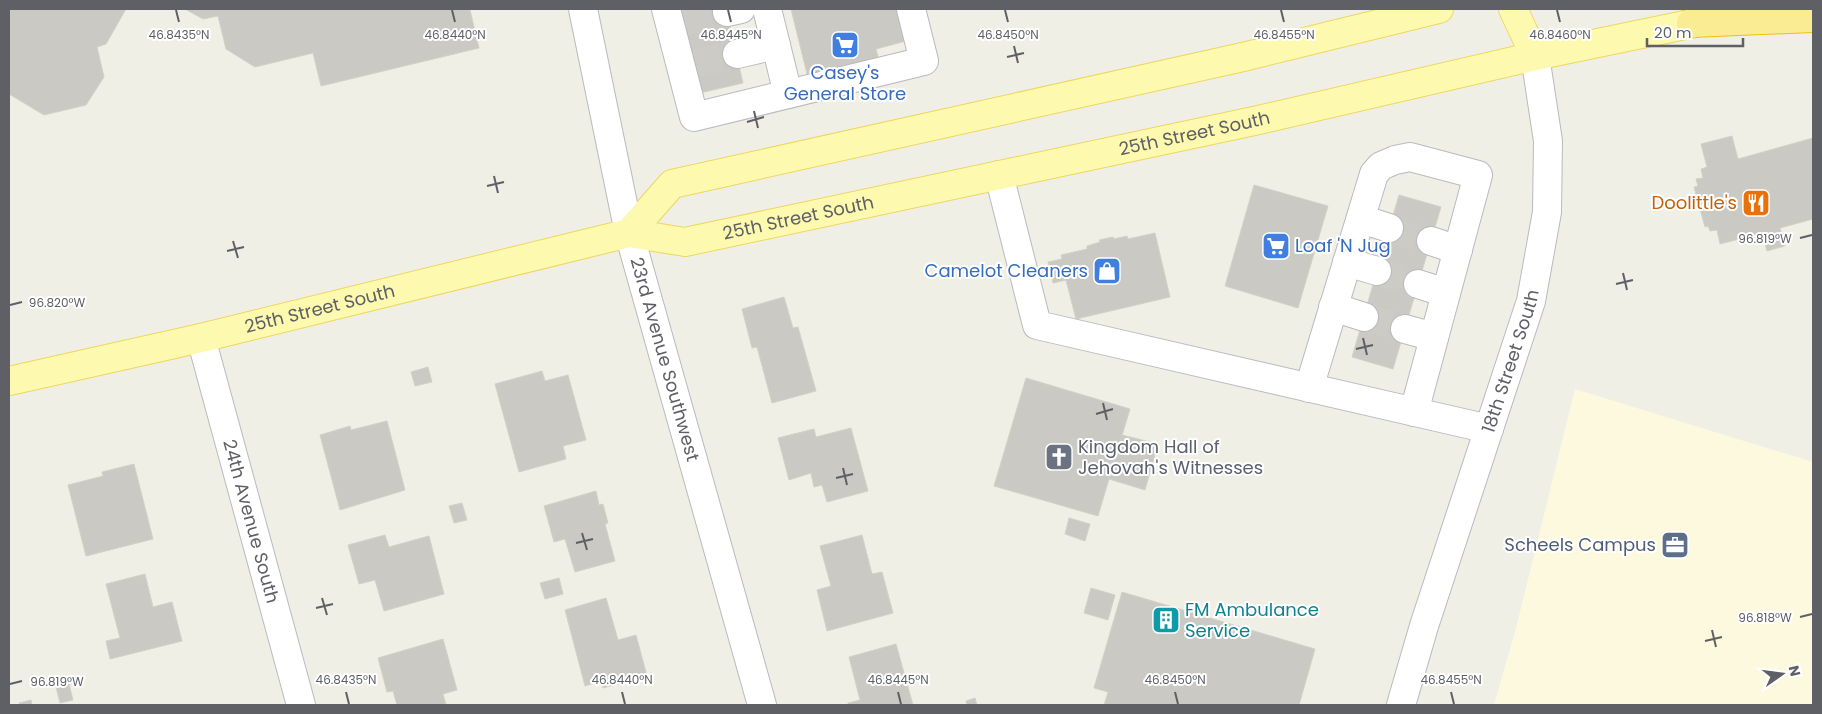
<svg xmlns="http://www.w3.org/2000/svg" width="1822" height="714" viewBox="0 0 1822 714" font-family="Poppins,sans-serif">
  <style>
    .commercial { fill: #fdf9de }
    .building { fill: #cbc9c3; stroke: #d4d1c5 }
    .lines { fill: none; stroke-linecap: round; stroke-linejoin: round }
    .minor-tunnel { stroke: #cccbc6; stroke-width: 28; stroke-dasharray: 28 14; stroke-linecap: butt }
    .minor-casing { stroke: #b8babf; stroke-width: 30 }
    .major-casing { stroke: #eed761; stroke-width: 30 }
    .highway-casing { stroke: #f0c206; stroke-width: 30 }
    .minor { stroke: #fff; stroke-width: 28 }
    .major { stroke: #fdf9ae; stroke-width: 28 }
    .highway { stroke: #faec92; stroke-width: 28 }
    .ticks { fill: none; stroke: #5e6066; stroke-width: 2 }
    .labels { text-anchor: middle; stroke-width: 4; stroke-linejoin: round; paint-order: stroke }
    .shop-label { font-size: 18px; fill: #366cbe; stroke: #fff }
    .street-label { font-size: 18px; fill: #5e6066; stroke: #fff }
    .food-label { font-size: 18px; fill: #c56008; stroke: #fff; text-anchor: end }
    .worship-label { font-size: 18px; fill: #5b616d; stroke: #fff; text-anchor: start }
    .service-label { font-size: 18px; fill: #4e5e75; stroke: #fff; text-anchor: end }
    .culture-label { font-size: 18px; fill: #0d838f; stroke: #fff; text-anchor: start }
    .ticks-label { font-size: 12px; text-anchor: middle; fill: #5e6066; stroke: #fff; stroke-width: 4; stroke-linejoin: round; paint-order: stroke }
  </style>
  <rect width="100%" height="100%" fill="#f0efe6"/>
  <path class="commercial" d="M 1575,389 L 1813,462 L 1813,705 L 1494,705 L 1516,628 Z"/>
  <g class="building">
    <path d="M 9,9 L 126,9 L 106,44 L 97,47 L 104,77 L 86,105 L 44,115 L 9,94 Z"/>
    <path d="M 185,9 L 467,9 L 470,10 L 479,48 L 321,86 L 313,53 L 255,67 L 226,49 L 218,16 L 203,19 Z"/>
    <path d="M 681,9 L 726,9 L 743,83 L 700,93 Z"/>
    <path d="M 791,9 L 898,9 L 906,41 L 876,49 L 881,69 L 810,86 Z"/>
    <path d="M 1732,136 L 1738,159 L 1813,138 L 1813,219 L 1780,228 L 1785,246 L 1767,251 L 1762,233 L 1720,244 L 1717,230 L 1710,231 L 1708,226 L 1705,227 L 1694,187 L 1698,186 L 1696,179 L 1703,178 L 1701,169 L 1707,167 L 1701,144 Z"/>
    <path d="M 1254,185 L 1328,206 L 1298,308 L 1225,286 Z"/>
    <path d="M 1399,195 L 1441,207 L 1393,369 L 1352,357 Z"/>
    <path d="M 1155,233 L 1170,297 L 1076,319 L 1066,280 L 1053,283 L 1048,262 L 1062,259 L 1061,255 L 1087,249 L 1087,246 L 1100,242 L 1099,240 L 1113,237 L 1114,239 L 1127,236 L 1128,239 Z"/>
    <path d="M 784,297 L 793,328 L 798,327 L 816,391 L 772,403 L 757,347 L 752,348 L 742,309 Z"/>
    <path d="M 428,367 L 432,382 L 415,386 L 411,372 Z"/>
    <path d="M 542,371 L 545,381 L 568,375 L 586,440 L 563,446 L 566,459 L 519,472 L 495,384 Z"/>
    <path d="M 1026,378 L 1130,409 L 1098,516 L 994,486 Z"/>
    <path d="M 387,421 L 405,490 L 340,510 L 320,435 L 350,426 L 351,430 Z"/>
    <path d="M 851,428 L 868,491 L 827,502 L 822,485 L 814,487 L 811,473 L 789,480 L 778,438 L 814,429 L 816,437 Z"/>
    <path d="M 1122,435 L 1158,444 L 1145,490 L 1109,479 Z"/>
    <path d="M 134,464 L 153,539 L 86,556 L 68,485 L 103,476 L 102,472 Z"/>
    <path d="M 596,491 L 599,505 L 603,504 L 608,523 L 605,524 L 615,561 L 575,572 L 565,539 L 554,542 L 544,506 Z"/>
    <path d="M 462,503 L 467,520 L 454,523 L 449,506 Z"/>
    <path d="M 1069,518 L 1090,524 L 1085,541 L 1065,534 Z"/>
    <path d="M 385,535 L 389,547 L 429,536 L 444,594 L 384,611 L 375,580 L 359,584 L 348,545 Z"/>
    <path d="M 862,535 L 872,574 L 882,572 L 893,613 L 827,631 L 817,590 L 831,586 L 820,546 Z"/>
    <path d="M 145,574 L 153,607 L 172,602 L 182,641 L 110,659 L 106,641 L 120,638 L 106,584 Z"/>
    <path d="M 559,578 L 563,594 L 545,599 L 540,583 Z"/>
    <path d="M 1091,588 L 1115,595 L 1108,620 L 1084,613 Z"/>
    <path d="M 1122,592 L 1315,649 L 1299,705 L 1104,705 L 1108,692 L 1094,688 Z"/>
    <path d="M 606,598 L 618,640 L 636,635 L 647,676 L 603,688 L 601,681 L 585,686 L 565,610 Z"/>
    <path d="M 443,639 L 457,690 L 443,694 L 446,705 L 397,705 L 393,691 L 387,692 L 378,658 Z"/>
    <path d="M 896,644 L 913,705 L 848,705 L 848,703 L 860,700 L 849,657 Z"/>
    <path d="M 69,684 L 73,700 L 60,703 L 56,687 Z"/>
    <path d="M 975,698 L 977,705 L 967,705 L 966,701 Z"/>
    <path d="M 31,700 L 32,705 L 20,705 L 19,703 Z"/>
  </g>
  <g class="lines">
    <g class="minor-tunnel">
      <path d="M 684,22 L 727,12"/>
      <path d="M 694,64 L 737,54"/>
      <path d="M 1389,228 L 1431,241"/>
      <path d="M 1377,271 L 1418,284"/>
      <path d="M 1364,317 L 1405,329"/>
    </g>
    <defs>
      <g id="minor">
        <path id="s1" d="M 583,9 L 629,233 L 762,705"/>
        <path d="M 666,9 L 694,117 L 924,61 L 911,9"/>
        <path d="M 767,9 L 788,94"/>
        <path d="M 727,12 L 741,9"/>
        <path d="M 737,54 L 776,45"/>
        <path d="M 999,175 L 1037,325 L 1489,429"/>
        <path d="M 1361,219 L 1389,228"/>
        <path d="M 1431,241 L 1458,250"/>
        <path d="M 1347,262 L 1377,271"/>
        <path d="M 1418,284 L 1446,293"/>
        <path d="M 1333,307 L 1364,317"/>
        <path d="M 1405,329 L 1434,337"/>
        <path id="s2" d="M 201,338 L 301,705"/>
        <path d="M 1309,388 L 1374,174 L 1381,166 L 1395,160 L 1410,157 L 1478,175 L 1414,412"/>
        <path id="s3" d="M 1401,705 L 1424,626 L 1531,301 L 1547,212 L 1548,141 L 1535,56"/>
      </g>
      <g id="major">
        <path d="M 1513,9 L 1535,56"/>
        <path d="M 629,233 L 672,184 L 1243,57 L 1439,9"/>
        <path id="s4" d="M 9,381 L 201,338 L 629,233 L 685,242 L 1254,121 L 1535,56 L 1714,19"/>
      </g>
      <path id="highway" d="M 1691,23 L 1813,18"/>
    </defs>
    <use href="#minor" class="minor-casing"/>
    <use href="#major" class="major-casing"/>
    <use href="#highway" class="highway-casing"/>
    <use href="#minor" class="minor"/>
    <use href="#major" class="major"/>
    <use href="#highway" class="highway"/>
  </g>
  <path class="ticks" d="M 176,10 L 179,22M 452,10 L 455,22M 728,10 L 731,22M 1005,10 L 1008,22M 1281,10 L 1284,22M 1557,10 L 1560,22M 1014,46 L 1018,63M 1007,57 L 1024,53M 754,111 L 758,128M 747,122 L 764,117M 494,176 L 498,193M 487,186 L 504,182M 1800,238 L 1812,235M 233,241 L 238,258M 227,251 L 244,247M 1623,273 L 1627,290M 1616,284 L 1633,280M 10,305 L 22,302M 1363,338 L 1367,355M 1356,349 L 1373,345M 1103,403 L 1107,420M 1096,414 L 1113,409M 843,468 L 847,485M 836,478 L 853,474M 582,533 L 587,550M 576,543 L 593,539M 322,598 L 327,615M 316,608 L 333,604M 1800,617 L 1812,614M 1712,630 L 1716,647M 1705,641 L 1722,637M 10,684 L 22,681M 346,692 L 349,704M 622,692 L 625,704M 898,692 L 901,704M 1175,692 L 1178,704M 1451,692 L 1454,704"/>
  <defs>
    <symbol id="supermarket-square" viewBox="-11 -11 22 22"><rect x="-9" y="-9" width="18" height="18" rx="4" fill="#3f7fe0" stroke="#fff"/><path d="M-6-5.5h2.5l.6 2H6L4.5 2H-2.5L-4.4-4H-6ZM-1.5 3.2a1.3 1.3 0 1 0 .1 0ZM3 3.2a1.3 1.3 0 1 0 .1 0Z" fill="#fff"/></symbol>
    <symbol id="restaurant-square" viewBox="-11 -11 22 22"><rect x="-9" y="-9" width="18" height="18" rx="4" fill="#e8710a" stroke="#fff"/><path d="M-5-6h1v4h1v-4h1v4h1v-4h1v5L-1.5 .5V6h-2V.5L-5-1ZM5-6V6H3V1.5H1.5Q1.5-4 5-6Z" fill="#fff"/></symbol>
    <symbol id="shop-square" viewBox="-11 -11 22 22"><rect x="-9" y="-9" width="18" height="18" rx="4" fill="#3f7fe0" stroke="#fff"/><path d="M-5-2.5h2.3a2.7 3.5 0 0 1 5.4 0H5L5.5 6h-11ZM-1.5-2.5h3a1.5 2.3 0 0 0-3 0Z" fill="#fff"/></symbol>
    <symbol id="church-square" viewBox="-11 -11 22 22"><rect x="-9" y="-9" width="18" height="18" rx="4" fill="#6b7280" stroke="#fff"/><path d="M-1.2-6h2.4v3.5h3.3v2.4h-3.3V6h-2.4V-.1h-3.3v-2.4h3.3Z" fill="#fff"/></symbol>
    <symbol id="office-square" viewBox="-11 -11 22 22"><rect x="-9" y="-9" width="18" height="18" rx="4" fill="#5c6f8a" stroke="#fff"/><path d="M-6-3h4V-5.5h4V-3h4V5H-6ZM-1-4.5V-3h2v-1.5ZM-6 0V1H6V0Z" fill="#fff"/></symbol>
    <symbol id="building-square" viewBox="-11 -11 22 22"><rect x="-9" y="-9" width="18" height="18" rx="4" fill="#0f9aa8" stroke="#fff"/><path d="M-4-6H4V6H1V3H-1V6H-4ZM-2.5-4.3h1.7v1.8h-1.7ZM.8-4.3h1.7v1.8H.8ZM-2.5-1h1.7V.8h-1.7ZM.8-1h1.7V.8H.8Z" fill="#fff"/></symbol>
  </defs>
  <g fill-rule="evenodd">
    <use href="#supermarket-square" x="829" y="29" width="32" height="32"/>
    <use href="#restaurant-square" x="1740" y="187" width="32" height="32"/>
    <use href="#supermarket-square" x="1260" y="230" width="32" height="32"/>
    <use href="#shop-square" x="1091" y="255" width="32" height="32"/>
    <use href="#church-square" x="1043" y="441" width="32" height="32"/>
    <use href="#office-square" x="1659" y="529" width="32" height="32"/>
    <use href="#building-square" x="1150" y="604" width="32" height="32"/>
  </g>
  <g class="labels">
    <g class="shop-label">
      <text x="845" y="79">Casey's<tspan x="845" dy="21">General Store</tspan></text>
      <text x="1295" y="252" text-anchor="start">Loaf 'N Jug</text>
      <text x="1088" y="277" text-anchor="end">Camelot Cleaners</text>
    </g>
    <g class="street-label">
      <text dy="6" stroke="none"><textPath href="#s4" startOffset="1215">25th Street South</textPath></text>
      <text dy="6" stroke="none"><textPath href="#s4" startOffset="810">25th Street South</textPath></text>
      <text dy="6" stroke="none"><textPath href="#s4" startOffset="319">25th Street South</textPath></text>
      <text dy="6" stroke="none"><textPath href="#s1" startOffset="360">23rd Avenue Southwest</textPath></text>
      <text dy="6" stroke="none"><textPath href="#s3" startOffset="361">18th Street South</textPath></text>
      <text dy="6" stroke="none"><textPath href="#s2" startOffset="190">24th Avenue South</textPath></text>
    </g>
    <g class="food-label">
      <text x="1737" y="209">Doolittle's</text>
    </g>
    <g class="worship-label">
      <text x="1078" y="453">Kingdom Hall of<tspan x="1078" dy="21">Jehovah's Witnesses</tspan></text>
    </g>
    <g class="service-label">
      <text x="1656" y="551">Scheels Campus</text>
    </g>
    <g class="culture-label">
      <text x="1185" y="616">FM Ambulance<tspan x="1185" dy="21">Service</tspan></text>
    </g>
  </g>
  <g class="ticks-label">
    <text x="1284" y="39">46.8455°N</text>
    <text x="179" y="39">46.8435°N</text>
    <text x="455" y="39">46.8440°N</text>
    <text x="731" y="39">46.8445°N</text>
    <text x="1008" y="39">46.8450°N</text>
    <text x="1560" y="39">46.8460°N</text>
    <text x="1765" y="243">96.819°W</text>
    <text x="57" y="307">96.820°W</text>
    <text x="1765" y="622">96.818°W</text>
    <text x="346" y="684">46.8435°N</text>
    <text x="622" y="684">46.8440°N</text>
    <text x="898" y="684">46.8445°N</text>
    <text x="1175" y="684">46.8450°N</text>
    <text x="1451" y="684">46.8455°N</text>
    <text x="57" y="686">96.819°W</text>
  </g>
  <rect width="1822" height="714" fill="none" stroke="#5e6066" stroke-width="20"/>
  <g transform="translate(1782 674) rotate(76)" stroke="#ffffff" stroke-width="4" paint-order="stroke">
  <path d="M0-4L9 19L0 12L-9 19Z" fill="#5e6066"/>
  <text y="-8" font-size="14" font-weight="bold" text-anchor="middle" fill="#5e6066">N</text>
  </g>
  <path d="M1647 38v8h96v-8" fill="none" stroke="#5e6066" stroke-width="2.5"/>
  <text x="1654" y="38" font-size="15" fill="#5e6066" stroke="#ffffff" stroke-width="4" paint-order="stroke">20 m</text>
</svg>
